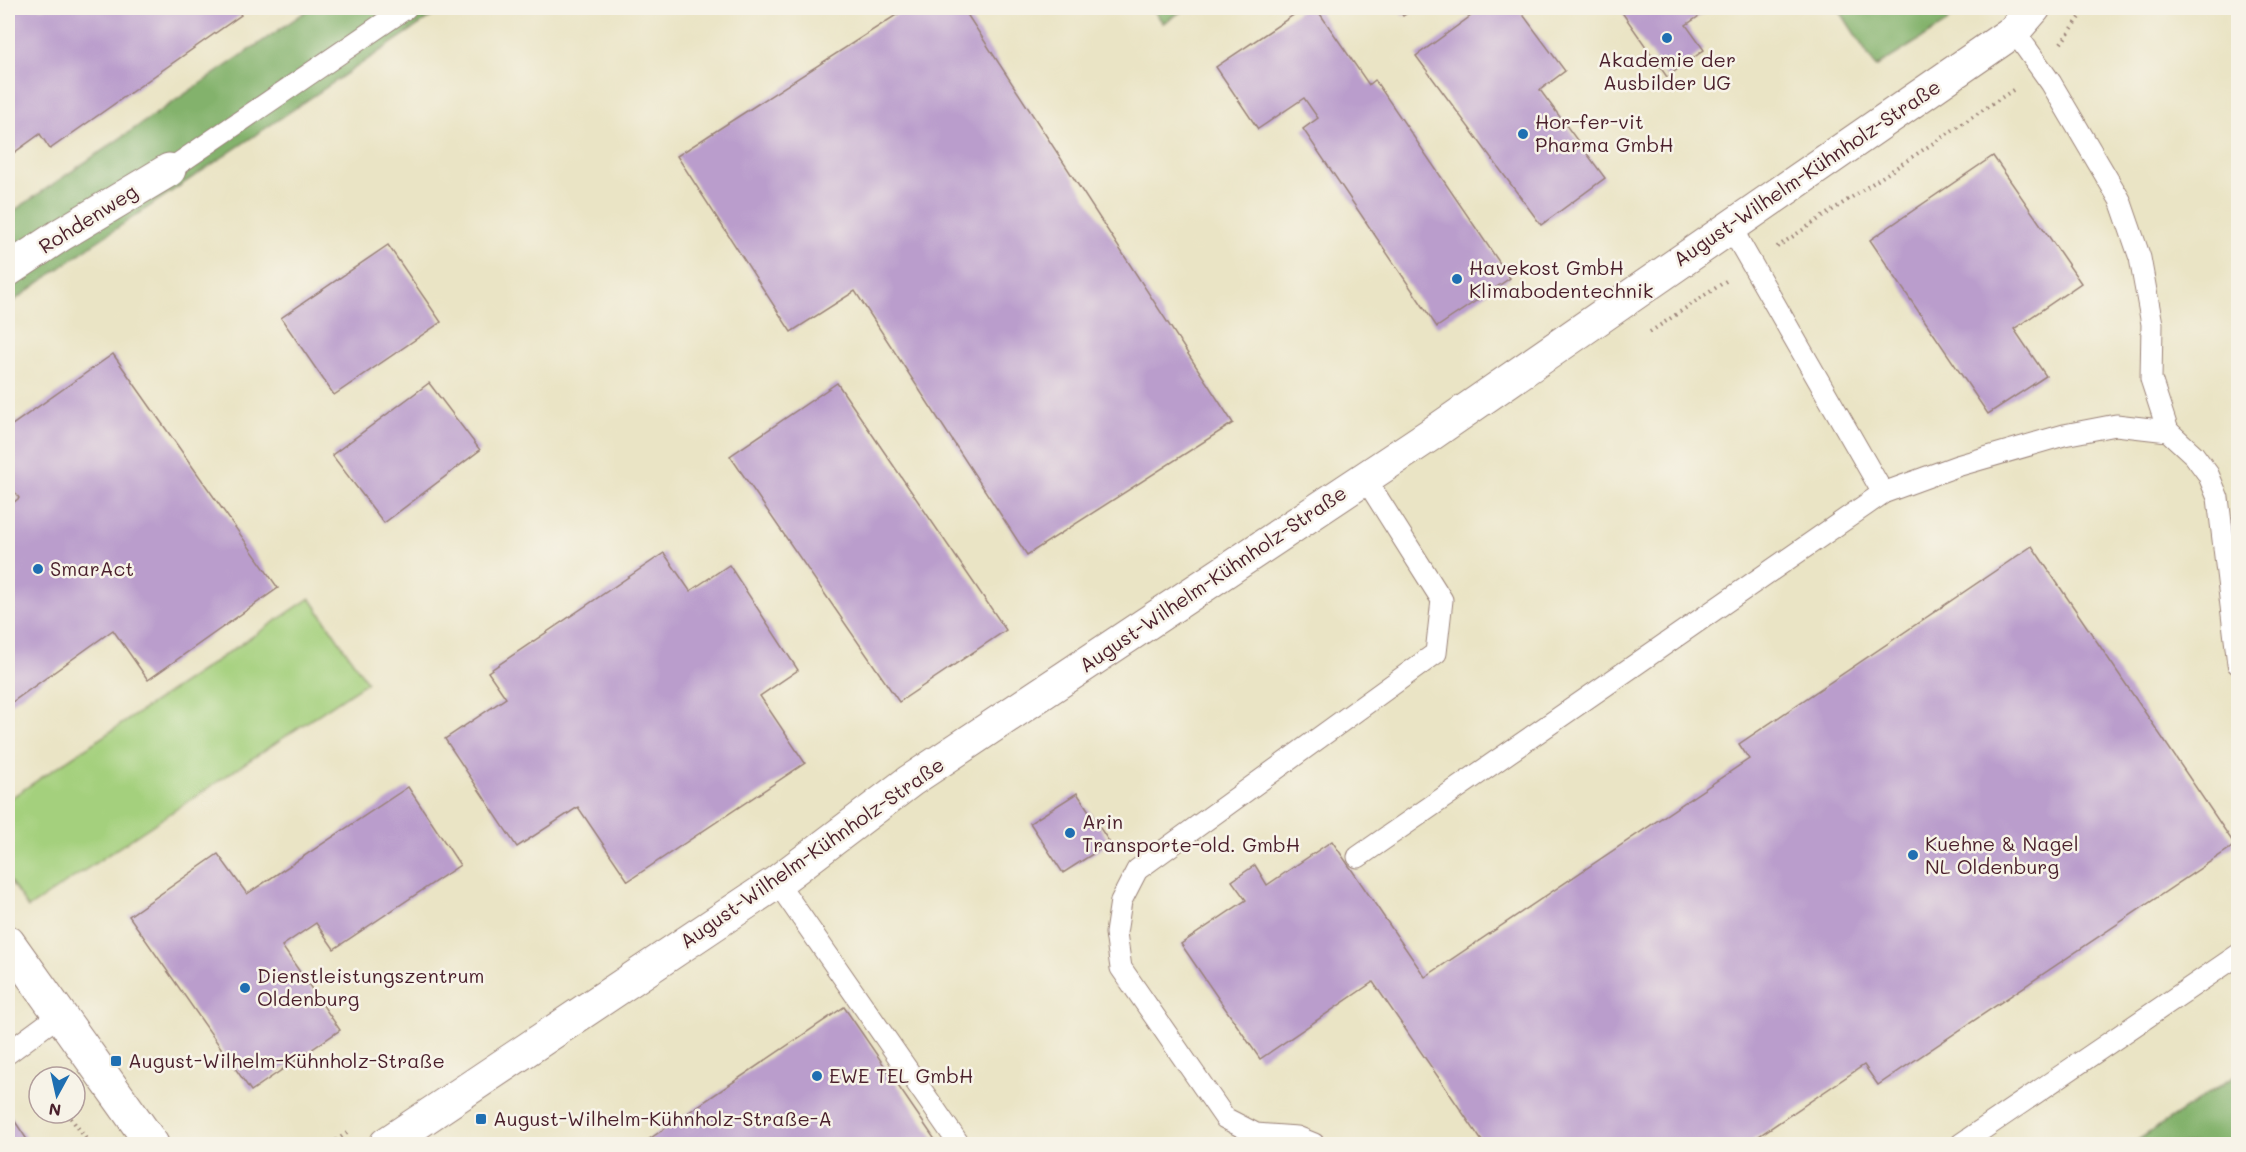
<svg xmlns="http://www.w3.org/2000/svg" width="2246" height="1152" viewBox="0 0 2246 1152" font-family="Mali,sans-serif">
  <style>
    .green { fill: #a4d07d; stroke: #777854; stroke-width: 1.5 }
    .forest { fill: #83b26c; stroke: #66684c; stroke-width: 1.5 }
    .building { fill: #ba9dcc }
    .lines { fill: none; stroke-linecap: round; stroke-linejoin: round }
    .lane-casing { stroke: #9a8278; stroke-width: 23 }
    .street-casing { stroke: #9a8278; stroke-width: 35 }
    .path { stroke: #9a8278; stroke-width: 4; stroke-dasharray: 1.5 4.5; stroke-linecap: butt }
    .lane { stroke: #fff; stroke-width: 21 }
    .street { stroke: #fff; stroke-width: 33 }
    .poi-dot { fill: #1f6fb2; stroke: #f7f3e8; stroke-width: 2 }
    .labels { text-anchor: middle; stroke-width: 5; stroke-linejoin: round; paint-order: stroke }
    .poi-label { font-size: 20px; fill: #4a1f2b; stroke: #f7f3e8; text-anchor: start }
    .street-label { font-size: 20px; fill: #4a1f2b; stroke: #f7f3e8 }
  </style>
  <rect width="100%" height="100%" fill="#f7f3e8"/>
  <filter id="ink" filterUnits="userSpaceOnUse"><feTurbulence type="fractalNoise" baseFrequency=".0167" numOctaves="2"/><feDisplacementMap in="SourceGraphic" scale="12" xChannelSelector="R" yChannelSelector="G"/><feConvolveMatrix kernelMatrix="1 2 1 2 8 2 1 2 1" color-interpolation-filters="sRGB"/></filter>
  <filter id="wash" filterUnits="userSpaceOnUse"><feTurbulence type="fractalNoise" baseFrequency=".008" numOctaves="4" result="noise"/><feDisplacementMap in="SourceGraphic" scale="24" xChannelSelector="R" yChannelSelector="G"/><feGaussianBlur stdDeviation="1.35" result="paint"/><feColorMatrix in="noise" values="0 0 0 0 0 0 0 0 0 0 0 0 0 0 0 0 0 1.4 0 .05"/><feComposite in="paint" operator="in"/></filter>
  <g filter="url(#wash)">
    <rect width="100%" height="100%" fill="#eae4c5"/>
    <path class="green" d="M 310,598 L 367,682 L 28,908 L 8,878 L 8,800 Z"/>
    <g class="forest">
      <path d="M 311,8 L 444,8 L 92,245 L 8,305 L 8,215 Z"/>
      <path d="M 1152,8 L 1187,8 L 1163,23 Z"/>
      <path d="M 1838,8 L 1959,8 L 1945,24 L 1876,67 Z"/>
      <path d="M 2238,1074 L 2238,1144 L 2132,1144 Z"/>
    </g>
    <g id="blocks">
      <g class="building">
        <path d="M 8,8 L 236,8 L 241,15 L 50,149 L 40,134 L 8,157 Z"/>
        <path d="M 907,8 L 963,8 L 1233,423 L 1027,555 L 855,291 L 791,332 L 677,156 Z"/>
        <path d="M 1304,8 L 1316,8 L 1369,85 L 1375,80 L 1510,278 L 1437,327 L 1303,129 L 1318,118 L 1304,98 L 1258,129 L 1216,67 Z"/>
        <path d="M 1398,8 L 1415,8 L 1403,16 Z"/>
        <path d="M 1482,8 L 1518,8 L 1565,71 L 1540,90 L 1605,178 L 1541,225 L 1416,56 Z"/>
        <path d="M 1626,8 L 1711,8 L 1686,25 L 1704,50 L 1667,77 L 1621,11 Z"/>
        <path d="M 1993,156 L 2081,283 L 2014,329 L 2046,376 L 1988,414 L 1870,240 Z"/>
        <path d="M 388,245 L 441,322 L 334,395 L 281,318 Z"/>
        <path d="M 113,354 L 278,588 L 148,680 L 113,630 L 8,705 L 8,507 L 19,498 L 8,482 L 8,428 Z"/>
        <path d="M 429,383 L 480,450 L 384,523 L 332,455 Z"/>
        <path d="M 837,383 L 1006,630 L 899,702 L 730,456 Z"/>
        <path d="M 2032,546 L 2235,845 L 1878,1085 L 1864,1065 L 1747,1144 L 1484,1144 L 1373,982 L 1260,1059 L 1181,944 L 1246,900 L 1232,881 L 1255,865 L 1267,885 L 1332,841 L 1425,977 L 1749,759 L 1739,744 Z"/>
        <path d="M 664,553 L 690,591 L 729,565 L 798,670 L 760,696 L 805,763 L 628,881 L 578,807 L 517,847 L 445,739 L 506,698 L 488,672 Z"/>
        <path d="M 408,787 L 460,865 L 334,949 L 316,923 L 282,946 L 340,1030 L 251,1091 L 129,916 L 218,854 L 247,894 Z"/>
        <path d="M 1077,793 L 1110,843 L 1063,873 L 1030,823 Z"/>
        <path d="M 844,1007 L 938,1144 L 642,1144 Z"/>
        <path d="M 8,1111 L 30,1144 L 8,1144 Z"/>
      </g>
    </g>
  </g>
  <g filter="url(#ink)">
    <use href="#blocks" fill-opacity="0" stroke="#9a8278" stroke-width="1.5"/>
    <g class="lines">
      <defs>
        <g id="lane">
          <path d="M 2014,31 L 2051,83 L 2120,200 L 2140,258 L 2152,324 L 2151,379 L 2168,431"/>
          <path d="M 169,170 L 406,8"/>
          <path d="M 1730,226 L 1883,493"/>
          <path d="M 1358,857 L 1883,493 L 1957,466 L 2064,435 L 2116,425 L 2168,431 L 2194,455 L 2208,474 L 2218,498 L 2238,664"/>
          <path d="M 777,882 L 959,1144"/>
          <path d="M 8,1053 L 59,1015"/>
          <path d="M 1314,1144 L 1297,1137 L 1256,1134 L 1225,1118 L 1121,968 L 1116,933 L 1121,901 L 1137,870 L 1436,653 L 1442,600 L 1365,478"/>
          <path d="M 1961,1144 L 2238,955"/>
        </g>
        <g id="street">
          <path d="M 8,270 L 62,234 L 169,170"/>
          <path d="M 8,942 L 152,1144"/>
          <path d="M 386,1144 L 777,882 L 910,781 L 1430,435 L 2014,31 L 2034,8"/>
        </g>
      </defs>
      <use href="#lane" class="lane-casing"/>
      <use href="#street" class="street-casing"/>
      <g class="path">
        <path d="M 2061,43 L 2087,8"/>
        <path d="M 1777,247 L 2016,88"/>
        <path d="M 1650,332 L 1726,281"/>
        <path d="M 67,1113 L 90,1144"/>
        <path d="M 331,1144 L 350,1131"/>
      </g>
      <use href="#lane" class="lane"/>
      <use href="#street" class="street"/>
    </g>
  </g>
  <g class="poi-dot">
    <circle cx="1667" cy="38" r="6"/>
    <circle cx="1523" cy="134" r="6"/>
    <circle cx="1457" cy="279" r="6"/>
    <circle cx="38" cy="569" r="6"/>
    <circle cx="1070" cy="833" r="6"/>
    <circle cx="1913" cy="855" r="6"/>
    <circle cx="245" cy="988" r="6"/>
    <rect x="110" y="1055" width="12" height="12" rx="3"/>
    <circle cx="817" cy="1076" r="6"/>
    <rect x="475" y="1113" width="12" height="12" rx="3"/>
  </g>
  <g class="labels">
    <g class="poi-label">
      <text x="1667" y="67" text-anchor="middle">Akademie der<tspan x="1667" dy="23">Ausbilder UG</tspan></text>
      <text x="1535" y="129">Hor-fer-vit<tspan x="1535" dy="23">Pharma GmbH</tspan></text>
      <text x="1469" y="275">Havekost GmbH<tspan x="1469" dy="23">Klimabodentechnik</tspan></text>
      <text x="50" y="576">SmarAct</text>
      <text x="1082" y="829">Arin<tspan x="1082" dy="23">Transporte-old. GmbH</tspan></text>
      <text x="1925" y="851">Kuehne &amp; Nagel<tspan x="1925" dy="23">NL Oldenburg</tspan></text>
      <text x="257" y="983">Dienstleistungszentrum<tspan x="257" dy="23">Oldenburg</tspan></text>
      <text x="128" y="1068">August-Wilhelm-Kühnholz-Straße</text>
      <text x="829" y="1083">EWE TEL GmbH</text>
      <text x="493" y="1126">August-Wilhelm-Kühnholz-Straße-A</text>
    </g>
    <g class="street-label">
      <text transform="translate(1807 173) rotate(-34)" y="7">August-Wilhelm-Kühnholz-Straße</text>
      <text transform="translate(88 219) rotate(-32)" y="7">Rohdenweg</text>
      <text transform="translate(1213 579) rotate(-34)" y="7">August-Wilhelm-Kühnholz-Straße</text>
      <text transform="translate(812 853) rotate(-35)" y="7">August-Wilhelm-Kühnholz-Straße</text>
    </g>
  </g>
  <rect width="2246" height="1152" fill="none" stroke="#f7f3e8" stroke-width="30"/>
  <g transform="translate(57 1095) rotate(188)"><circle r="28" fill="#f7f3e8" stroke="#b29e9c" stroke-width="1.5"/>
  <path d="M0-4.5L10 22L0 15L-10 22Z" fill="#1f6fb2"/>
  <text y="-9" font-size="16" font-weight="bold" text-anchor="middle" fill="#4a1f2b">N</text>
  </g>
</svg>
